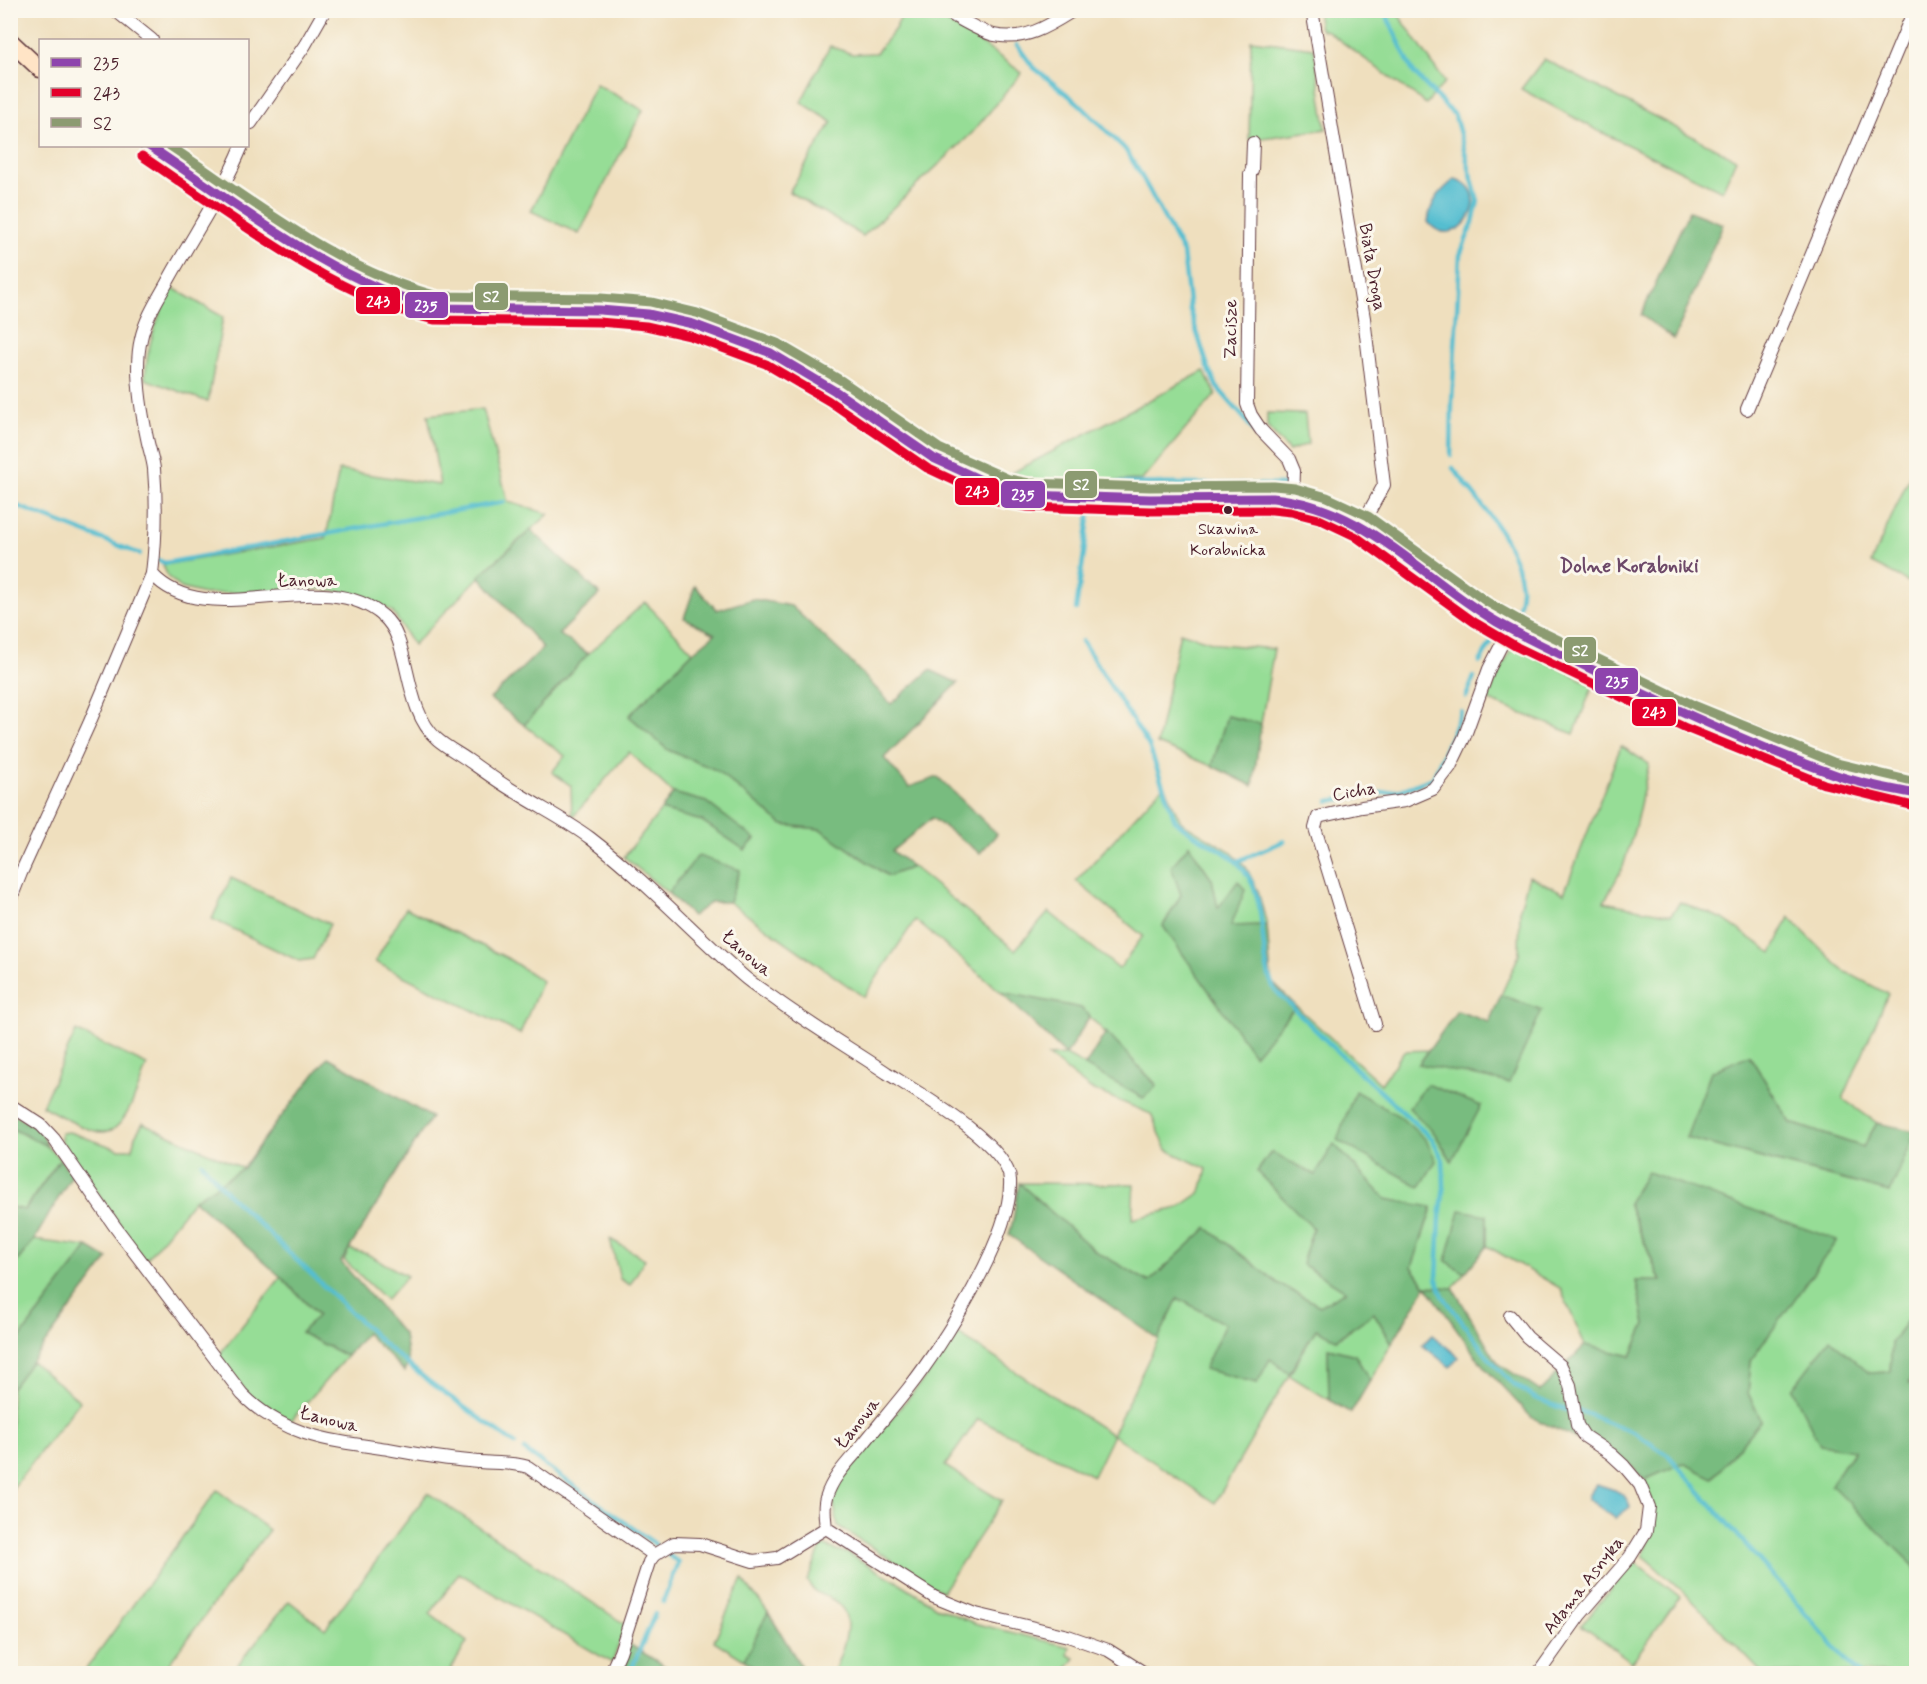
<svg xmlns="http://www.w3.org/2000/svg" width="1927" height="1684" viewBox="0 0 1927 1684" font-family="Mynerve,sans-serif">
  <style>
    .green { fill: #96dd96; stroke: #707e60; stroke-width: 1.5; fill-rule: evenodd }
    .forest { fill: #78bc7f; stroke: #616e55; stroke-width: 1.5 }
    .water { fill: #54bed0; stroke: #4f6e7e; stroke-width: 1.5 }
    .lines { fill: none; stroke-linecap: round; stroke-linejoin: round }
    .stream { stroke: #54bed0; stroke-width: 4.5 }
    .street-casing { stroke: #633c41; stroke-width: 14 }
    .secondary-casing { stroke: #633c41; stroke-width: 19 }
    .street { stroke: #fff; stroke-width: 12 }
    .secondary { stroke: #ffe4c6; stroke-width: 16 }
    .bus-1-casing { stroke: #fbf7ec; stroke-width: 14 }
    .bus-2-casing { stroke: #fbf7ec; stroke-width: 14 }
    .bus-3-casing { stroke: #fbf7ec; stroke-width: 14 }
    .bus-1 { stroke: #8e44ad; stroke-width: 9 }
    .bus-2 { stroke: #e4002b; stroke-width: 9 }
    .bus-3 { stroke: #8c9b71; stroke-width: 9 }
    .bus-dot { fill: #4a1f2b; stroke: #fbf7ec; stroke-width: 2 }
    .labels { text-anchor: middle; stroke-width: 6; stroke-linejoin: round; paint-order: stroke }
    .bus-label { font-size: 16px; fill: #4a1f2b; stroke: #fbf7ec }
    .street-label { font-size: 18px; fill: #4a1f2b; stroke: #fbf7ec }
    .neighbourhood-label { font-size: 20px; font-weight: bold; fill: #6d4969; stroke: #fbf7ec }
    .line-badge { stroke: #fbf7ec; stroke-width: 2 }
    .badge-label { font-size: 16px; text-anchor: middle; font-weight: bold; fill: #fff }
  </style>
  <rect width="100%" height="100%" fill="#fbf7ec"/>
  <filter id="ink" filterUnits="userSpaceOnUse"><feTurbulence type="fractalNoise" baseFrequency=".0167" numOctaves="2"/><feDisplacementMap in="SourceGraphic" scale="12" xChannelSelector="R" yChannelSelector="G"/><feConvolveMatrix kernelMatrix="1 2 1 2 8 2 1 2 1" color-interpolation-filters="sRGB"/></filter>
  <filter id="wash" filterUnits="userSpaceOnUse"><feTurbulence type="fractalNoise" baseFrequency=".008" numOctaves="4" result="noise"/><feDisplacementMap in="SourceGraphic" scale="24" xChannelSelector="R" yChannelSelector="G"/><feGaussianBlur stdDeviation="1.35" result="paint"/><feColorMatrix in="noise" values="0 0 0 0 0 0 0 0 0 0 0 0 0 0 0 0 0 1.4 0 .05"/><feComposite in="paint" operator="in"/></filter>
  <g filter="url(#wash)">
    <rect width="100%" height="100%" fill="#efdfbe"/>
    <g class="green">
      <path d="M 904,11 L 927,11 L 971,36 L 1022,73 L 972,133 L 863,236 L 789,192 L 832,122 L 801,102 L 830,46 L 852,54 L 876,53 L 895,29 Z"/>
      <path d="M 1317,11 L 1396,11 L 1445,82 L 1426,104 L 1327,31 L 1320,29 Z"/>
      <path d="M 1251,40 L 1314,48 L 1326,129 L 1249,140 Z"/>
      <path d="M 1544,59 L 1736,159 L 1722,191 L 1599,131 L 1521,89 Z"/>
      <path d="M 596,84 L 643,110 L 579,234 L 531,211 Z"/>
      <path d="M 171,287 L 223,317 L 208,402 L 145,379 C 147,343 157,320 171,287 Z"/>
      <path d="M 1204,371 L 1216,394 L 1142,480 L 1049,483 L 1008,475 Z"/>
      <path d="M 483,409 L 508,502 L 549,514 L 492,564 L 413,645 L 392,611 L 356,595 L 321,589 L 204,594 L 181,588 L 168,577 L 163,565 L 326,538 L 339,470 L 440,485 L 428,415 Z"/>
      <path d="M 1267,413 L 1305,414 L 1308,444 L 1289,451 L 1267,427 Z"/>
      <path d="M 1916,462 L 1916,580 L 1914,585 L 1871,563 Z"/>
      <path d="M 645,602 L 693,652 L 629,716 L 668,750 L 716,770 L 783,825 L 820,829 L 887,876 L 913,867 L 1015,950 L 1049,912 L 1119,969 L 1143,936 L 1076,881 L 1164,785 L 1181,822 L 1230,851 L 1246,867 L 1258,891 L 1267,925 L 1231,926 L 1218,909 L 1212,879 L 1189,845 L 1181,895 L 1163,926 L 1254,1054 L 1296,1006 L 1381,1084 L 1404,1051 L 1429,1050 L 1419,1064 L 1542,1010 L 1501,995 L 1519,955 L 1520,908 L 1529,876 L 1564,893 L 1621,746 L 1649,764 L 1635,827 L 1623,867 L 1604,902 L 1671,915 L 1680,902 L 1723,919 L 1772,953 L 1789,917 L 1842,970 L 1888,994 L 1843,1099 L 1877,1123 L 1863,1147 L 1791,1123 L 1749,1055 L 1686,1138 L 1890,1192 L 1916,1131 L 1916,1308 L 1892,1342 L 1890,1372 L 1869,1373 L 1854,1449 L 1832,1485 L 1916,1568 L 1916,1673 L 1762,1673 L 1686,1594 L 1643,1556 L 1650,1533 L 1653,1507 L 1644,1480 L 1683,1463 L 1714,1477 L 1761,1420 L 1748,1393 L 1751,1360 L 1836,1240 L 1628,1204 L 1661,1282 L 1636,1281 L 1645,1324 L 1631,1356 L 1585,1345 L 1560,1288 L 1487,1246 L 1487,1215 L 1446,1260 L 1465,1273 L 1453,1288 L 1426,1286 L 1412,1267 L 1432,1208 L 1386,1199 L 1334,1145 L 1315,1175 L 1271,1152 L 1257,1172 L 1314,1228 L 1302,1264 L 1347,1291 L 1320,1306 L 1279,1284 L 1207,1228 L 1149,1282 L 1095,1251 L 1019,1183 L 1134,1184 L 1132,1219 L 1178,1208 L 1201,1192 L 1207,1169 L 1167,1150 L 1151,1114 L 1089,1088 L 1048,1056 L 1066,1055 L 1143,1097 L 1157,1085 L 1081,1008 L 1001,992 L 915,920 L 864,997 L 729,902 L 740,871 L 698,857 L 668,893 L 624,857 L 661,810 L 702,821 L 745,850 L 754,839 L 706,802 L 673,793 L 629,752 L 572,818 L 571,786 L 552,772 L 565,756 L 524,725 L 588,654 ZM 1481,1106 L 1451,1160 L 1435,1134 Z"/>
      <path d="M 1180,632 L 1218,644 L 1274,649 L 1261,724 L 1227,716 L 1212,766 L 1157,744 Z"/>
      <path d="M 1513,645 L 1593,685 L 1574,734 L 1487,700 Z"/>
      <path d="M 231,878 L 330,924 L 313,959 L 299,961 L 212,919 Z"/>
      <path d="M 406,908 L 507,958 L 542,981 L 520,1034 L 375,962 Z"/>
      <path d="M 76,1031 L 147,1065 C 139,1083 127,1133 103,1132 C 86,1132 58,1114 42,1106 Z"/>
      <path d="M 143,1123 L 243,1168 L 194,1200 L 145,1261 L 61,1141 L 61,1133 L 69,1132 L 118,1149 L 132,1149 L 135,1136 Z"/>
      <path d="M 10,1128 L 47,1146 L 60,1159 L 24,1210 L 11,1207 Z"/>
      <path d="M 610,1239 L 645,1259 L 630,1285 L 620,1279 Z"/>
      <path d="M 34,1240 L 88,1247 L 11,1350 L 11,1269 Z"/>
      <path d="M 349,1249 L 367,1254 L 407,1276 L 386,1300 L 344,1260 Z"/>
      <path d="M 281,1277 L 318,1316 L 301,1333 L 347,1356 L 289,1423 L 251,1398 L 218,1356 Z"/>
      <path d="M 1178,1298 L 1225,1324 L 1205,1369 L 1257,1383 L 1270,1358 L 1290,1374 L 1316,1329 L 1337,1339 L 1374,1313 L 1392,1343 L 1370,1381 L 1355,1355 L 1328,1348 L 1329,1400 L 1289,1375 L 1215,1503 L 1113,1435 L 1093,1476 L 978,1419 L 945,1466 L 1002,1501 L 942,1592 L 838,1526 L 833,1500 L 841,1479 L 929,1373 L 957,1333 L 1112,1435 Z"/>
      <path d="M 31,1361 L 80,1401 L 11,1490 L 11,1389 Z"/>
      <path d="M 217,1490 L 269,1530 L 162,1673 L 83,1673 Z"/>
      <path d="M 428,1493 L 626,1625 L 612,1663 L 459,1573 L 430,1614 L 467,1642 L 449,1673 L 230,1674 L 289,1601 L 325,1629 Z"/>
      <path d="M 822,1545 L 849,1554 L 905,1586 L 937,1607 L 974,1623 L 1070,1647 L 1068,1655 L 1075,1658 L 1064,1673 L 833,1673 C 842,1652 859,1615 833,1600 C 818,1591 817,1597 807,1581 Z"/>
      <path d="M 1634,1561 L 1680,1597 L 1632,1662 L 1581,1625 Z"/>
      <path d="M 742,1579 L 768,1612 L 744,1660 L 714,1641 Z"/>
    </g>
    <g class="forest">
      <path d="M 1689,211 L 1723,224 L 1674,339 L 1641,315 Z"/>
      <path d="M 531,530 L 600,594 L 559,634 L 588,654 L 524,725 L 490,699 L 543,648 L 479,576 Z"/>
      <path d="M 695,586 L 717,610 L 753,599 L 791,606 L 846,657 L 891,704 L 930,670 L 958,683 L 884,758 L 909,787 L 938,777 L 997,834 L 980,853 L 932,818 L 892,851 L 913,867 L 888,876 L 820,829 L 783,825 L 716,770 L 668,750 L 629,716 L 693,652 L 715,634 L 684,618 Z"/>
      <path d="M 1227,716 L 1261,724 L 1253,786 L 1212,766 Z"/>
      <path d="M 673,793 L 706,802 L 755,839 L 745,850 L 702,821 L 661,810 Z"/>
      <path d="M 1189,845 L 1212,879 L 1218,908 L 1238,881 L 1245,890 L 1231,926 L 1267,925 L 1271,981 L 1296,1006 L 1254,1055 L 1163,926 L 1181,895 L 1171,867 Z"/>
      <path d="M 698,856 L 740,870 L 729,902 L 711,902 L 692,916 L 668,893 Z"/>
      <path d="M 1001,992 L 1081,1008 L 1090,1016 L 1066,1055 Z"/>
      <path d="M 1501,995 L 1542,1010 L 1509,1083 L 1419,1064 L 1457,1011 L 1489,1022 Z"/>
      <path d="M 1106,1032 L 1157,1086 L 1143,1098 L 1085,1066 Z"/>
      <path d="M 1749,1055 L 1791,1123 L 1863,1147 L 1877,1123 L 1916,1131 L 1890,1192 L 1686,1138 L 1711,1072 Z"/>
      <path d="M 328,1057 L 431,1117 L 341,1262 L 404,1335 L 408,1362 L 405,1372 L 366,1333 L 347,1356 L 301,1333 L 318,1315 L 281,1277 L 194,1200 L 243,1168 L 260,1144 Z"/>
      <path d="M 1427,1084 L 1481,1106 L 1452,1161 L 1435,1134 L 1409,1108 Z"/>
      <path d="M 1355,1091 L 1399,1116 L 1426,1140 L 1436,1161 L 1420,1187 L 1337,1140 Z"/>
      <path d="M 10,1112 L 40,1130 L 47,1146 L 11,1128 Z"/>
      <path d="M 1334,1144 L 1386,1199 L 1432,1207 L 1412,1267 L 1426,1286 L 1453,1288 L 1498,1363 L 1540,1391 L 1585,1345 L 1631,1356 L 1645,1324 L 1636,1281 L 1661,1281 L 1628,1203 L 1647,1172 L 1837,1240 L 1751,1360 L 1748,1393 L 1761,1420 L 1713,1478 L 1683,1463 L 1644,1480 L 1630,1465 L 1531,1417 L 1484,1367 L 1426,1286 L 1392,1343 L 1374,1313 L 1336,1339 L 1316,1329 L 1289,1374 L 1270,1359 L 1257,1383 L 1204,1369 L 1225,1324 L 1178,1298 L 1158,1339 L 1009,1235 L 1013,1220 L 1019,1183 L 1095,1251 L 1149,1282 L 1207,1228 L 1279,1284 L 1320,1306 L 1346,1291 L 1302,1264 L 1313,1228 L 1257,1172 L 1271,1152 L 1315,1175 Z"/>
      <path d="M 60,1159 L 72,1175 L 34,1240 L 11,1269 L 11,1207 L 25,1210 Z"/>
      <path d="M 1460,1210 L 1487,1215 L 1487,1246 L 1465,1273 L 1446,1261 Z"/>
      <path d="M 88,1247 L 108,1259 L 11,1389 L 11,1350 Z"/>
      <path d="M 1916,1308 L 1916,1370 L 1908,1383 L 1916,1387 L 1916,1488 L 1912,1495 L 1916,1497 L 1916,1568 L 1831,1485 L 1854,1450 L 1820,1445 L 1792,1389 L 1830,1339 L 1869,1373 L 1890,1372 L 1892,1342 Z"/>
      <path d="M 1328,1348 L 1355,1355 L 1370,1381 L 1351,1413 L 1329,1400 Z"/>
      <path d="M 768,1612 L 805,1673 L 763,1673 L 744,1660 Z"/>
      <path d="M 629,1644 L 676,1673 L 616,1674 Z"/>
    </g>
    <g class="water">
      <path d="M 1455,179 C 1499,192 1456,257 1428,222 C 1430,202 1440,191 1455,179 Z"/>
      <path d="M 1432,1335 L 1459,1357 L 1450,1367 L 1422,1345 Z"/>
      <path d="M 1596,1484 C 1610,1489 1626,1490 1630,1507 L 1615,1518 L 1588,1499 L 1588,1495 Z"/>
    </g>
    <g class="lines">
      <g class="stream">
        <path d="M 1384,10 L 1413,72 L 1455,116 L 1478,201 L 1473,222 L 1460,255 L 1452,401 L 1451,455"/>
        <path d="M 1017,45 L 1033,67 L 1078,103 L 1125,149 L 1140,173 L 1183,253 L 1190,311 L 1208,367 L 1217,387 L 1244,418 L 1260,440 L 1284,463 L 1287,485 L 1090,483 L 1089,487"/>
        <path d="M 1453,468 C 1479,502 1516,541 1521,586 C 1522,596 1518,608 1515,618"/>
        <path d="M 10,503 L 140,554"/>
        <path d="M 158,560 L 165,563 L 504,502"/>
        <path d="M 1076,609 L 1090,511"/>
        <path d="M 1082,641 L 1149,746 L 1175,820 C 1200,845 1235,847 1252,883 C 1267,915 1259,964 1275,990 L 1343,1057 L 1432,1139 L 1443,1160 L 1444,1187 L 1440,1217 L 1437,1278 L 1443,1296 L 1488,1357 L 1512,1383 L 1535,1398 L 1566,1410"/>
        <path d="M 1480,662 L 1494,637"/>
        <path d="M 1466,697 L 1474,677"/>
        <path d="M 1329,801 L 1401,790 L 1433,778 L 1461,711"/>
        <path d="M 1238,861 L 1284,841"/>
        <path d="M 202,1163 L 227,1193 L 387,1347 L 427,1380 L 515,1444"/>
        <path d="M 1580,1411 L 1635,1433 L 1669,1456 L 1858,1674"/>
        <path d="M 524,1450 L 655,1544"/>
        <path d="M 663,1602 L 678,1562 L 668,1555"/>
        <path d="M 632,1674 L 631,1670 L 655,1614"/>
      </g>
    </g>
  </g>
  <g filter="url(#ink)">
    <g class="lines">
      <defs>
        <g id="street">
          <path d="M 115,10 L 152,40"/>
          <path d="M 943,10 C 957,17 980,32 994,35 C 1025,42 1050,25 1074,10"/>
          <path d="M 1312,10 L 1364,318 L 1384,485 L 1361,526"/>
          <path d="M 251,123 L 305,45 L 325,10"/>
          <path d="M 1253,143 L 1252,170 L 1250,174 L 1247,404 L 1251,415 L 1261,430 L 1289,459 L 1294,471 L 1293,500"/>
          <path d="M 242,146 C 222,194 193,235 168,281 C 158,299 145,319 141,339 C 134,367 141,410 147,438 C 149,449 153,459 154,469 C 157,504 156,539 152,574 C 207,635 321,562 383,616 C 412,640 402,708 437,739 C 446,747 458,753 468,760 C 485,772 501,784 519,794 C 543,809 567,821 590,838 C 646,881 690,929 742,975 C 753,985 767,993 779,1002 C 814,1027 851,1049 887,1073 C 917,1092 1008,1144 1010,1180 C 1013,1235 942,1346 908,1389 C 892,1409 876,1428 860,1448 C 847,1463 832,1478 826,1498 C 823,1507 825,1518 826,1528"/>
          <path d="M 1747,409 L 1914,10"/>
          <path d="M 10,901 L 21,873 L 89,724 L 152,574"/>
          <path d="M 1375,1024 L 1315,828 L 1318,817 L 1362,807 L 1405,801 L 1433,789 L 1450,767 L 1464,738 L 1489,669 L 1509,630"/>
          <path d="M 10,1105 L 41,1125 L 54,1139 L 116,1228 L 242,1394 C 284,1437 332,1441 388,1449 C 415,1454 442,1459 469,1461 C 489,1464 508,1461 528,1467 L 654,1555 L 674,1543 L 700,1544 L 753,1561 L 777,1558 L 826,1528"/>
          <path d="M 1510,1316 L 1527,1337 L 1561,1366 L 1570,1385 L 1577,1425 L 1584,1436 L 1611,1454 L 1624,1466 L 1640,1485 L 1649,1507 L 1646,1531 L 1630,1557 L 1580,1615 L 1538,1674"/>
          <path d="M 826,1528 L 934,1597 L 976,1614 L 1068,1636 L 1108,1650 L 1146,1674"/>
          <path d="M 610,1674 L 620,1652 L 649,1562 L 654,1555"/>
        </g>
        <g id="secondary">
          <path d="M 10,41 L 40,69"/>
          <path d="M 149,146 L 303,249 L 372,286 L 413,302 L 436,308 L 600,310 L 648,314 L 693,324 L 771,353 L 835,391 L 933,458 L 1005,491 L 1028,495 L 1150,499 L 1273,498 L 1293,500 L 1323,508 L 1361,526 L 1387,543 L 1480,612 L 1522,636 L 1691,717 L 1829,773 L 1873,785 L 1916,794"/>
        </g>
      </defs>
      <use href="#street" class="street-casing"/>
      <use href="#secondary" class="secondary-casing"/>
      <use href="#street" class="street"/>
      <use href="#secondary" class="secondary"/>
      <defs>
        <path id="bus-1" d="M 149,146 C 238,205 332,281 436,308 L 600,310 L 648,314 L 693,324 L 771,353 L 835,391 L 933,458 L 1005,491 L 1028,495 L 1150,499 L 1273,498 C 1367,507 1420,577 1497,622 C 1538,645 1581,664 1623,684 C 1690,716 1758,747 1828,772 C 1856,783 1887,788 1916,794"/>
        <path id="bus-2" d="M 142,156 C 230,215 331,295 434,320 L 599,322 L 646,326 L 690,336 L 766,364 L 829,401 L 927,468 L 1002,503 L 1028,507 L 1150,511 L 1272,510 L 1291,512 L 1319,519 L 1355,536 L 1474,622 L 1517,647 L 1686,728 L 1824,784 L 1914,806"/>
        <path id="bus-3" d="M 170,146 C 254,202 338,270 438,296 L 601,298 L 651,302 L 697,313 L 777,343 L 842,381 L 939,448 L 1009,479 L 1029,483 L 1150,487 L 1274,486 L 1295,488 L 1327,497 L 1368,516 L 1487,602 L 1528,625 L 1696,706 L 1833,762 L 1916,782"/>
      </defs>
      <use href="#bus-1" class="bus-1-casing"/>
      <use href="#bus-2" class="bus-2-casing"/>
      <use href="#bus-3" class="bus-3-casing"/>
      <use href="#bus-1" class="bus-1"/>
      <use href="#bus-2" class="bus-2"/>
      <use href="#bus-3" class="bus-3"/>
    </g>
  </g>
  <circle class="bus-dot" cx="1228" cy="510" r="5"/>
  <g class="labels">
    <g class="bus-label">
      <text x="1228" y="534">Skawina<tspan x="1228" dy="21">Korabnicka</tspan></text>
    </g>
    <g class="street-label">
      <text transform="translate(1373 267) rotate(80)" y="6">Biała Droga</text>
      <text transform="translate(1230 329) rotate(-89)" y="6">Zacisze</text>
      <text x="307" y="586">Łanowa</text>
      <text transform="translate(1354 791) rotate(-10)" y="6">Cicha</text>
      <text transform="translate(747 953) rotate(41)" y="6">Łanowa</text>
      <text transform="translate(329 1419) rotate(14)" y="6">Łanowa</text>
      <text transform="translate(857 1423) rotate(-51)" y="6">Łanowa</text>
      <text transform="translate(1583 1585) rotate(-52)" y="6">Adama Asnyka</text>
    </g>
    <g class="neighbourhood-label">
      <text x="1629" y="572">Dolne Korabniki</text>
    </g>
  </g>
  <g class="line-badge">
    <rect x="474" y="282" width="35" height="29" rx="6" fill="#8c9b71"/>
    <rect x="355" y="286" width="46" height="29" rx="6" fill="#e4002b"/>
    <rect x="404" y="291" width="45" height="28" rx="6" fill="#8e44ad"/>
    <rect x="1064" y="470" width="34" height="29" rx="6" fill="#8c9b71"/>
    <rect x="954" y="477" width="46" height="29" rx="6" fill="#e4002b"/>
    <rect x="1000" y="480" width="46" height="29" rx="6" fill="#8e44ad"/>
    <rect x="1563" y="636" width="34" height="28" rx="6" fill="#8c9b71"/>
    <rect x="1594" y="667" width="45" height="28" rx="6" fill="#8e44ad"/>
    <rect x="1631" y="698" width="46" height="29" rx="6" fill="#e4002b"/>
  </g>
  <g class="badge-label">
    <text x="491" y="302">S2</text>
    <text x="378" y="307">243</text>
    <text x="426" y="311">235</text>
    <text x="1081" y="490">S2</text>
    <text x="977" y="497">243</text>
    <text x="1023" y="500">235</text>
    <text x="1580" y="656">S2</text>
    <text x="1617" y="687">235</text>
    <text x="1654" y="718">243</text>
  </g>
  <rect width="1927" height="1684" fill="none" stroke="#fbf7ec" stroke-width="36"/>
  <rect x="39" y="39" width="210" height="108" fill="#fbf7ec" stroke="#b4a19f" stroke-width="1.5"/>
  <rect x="51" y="58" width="30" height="9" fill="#8e44ad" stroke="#b4a19f" stroke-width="1.5"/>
  <text x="93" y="69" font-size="18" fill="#4a1f2b">235</text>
  <rect x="51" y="88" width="30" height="9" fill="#e4002b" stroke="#b4a19f" stroke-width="1.5"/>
  <text x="93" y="99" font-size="18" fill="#4a1f2b">243</text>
  <rect x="51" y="118" width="30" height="9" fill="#8c9b71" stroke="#b4a19f" stroke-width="1.5"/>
  <text x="93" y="129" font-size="18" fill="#4a1f2b">S2</text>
</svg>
